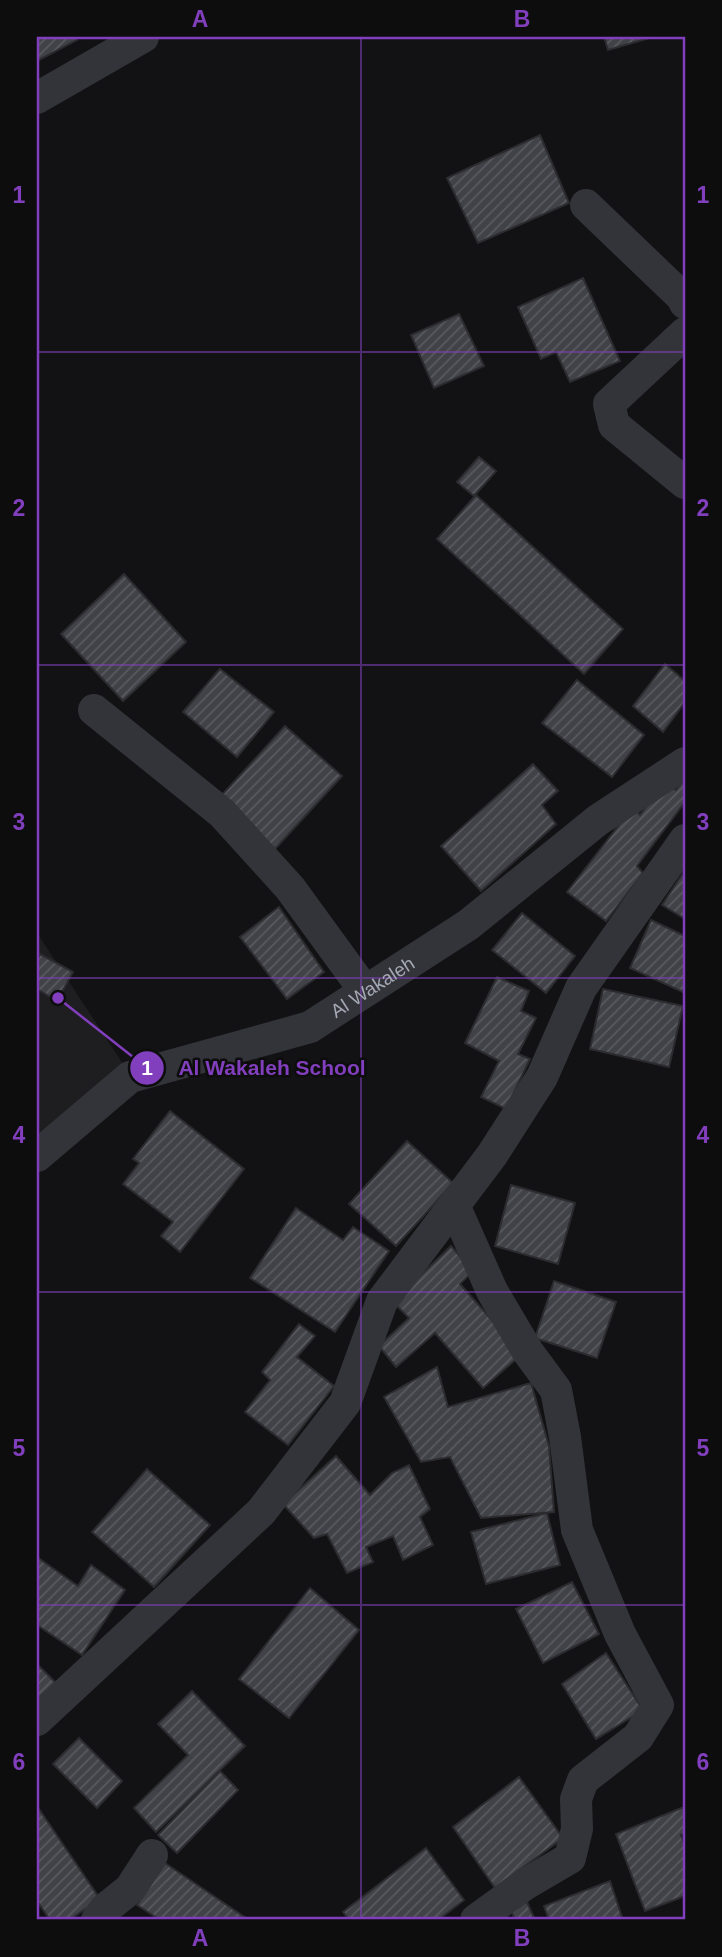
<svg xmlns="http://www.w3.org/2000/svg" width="722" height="1957" viewBox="0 0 722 1957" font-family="Arial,sans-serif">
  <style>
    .built { fill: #1e1e20 }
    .building { fill: url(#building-hatch); stroke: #2c2c30; stroke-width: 2 }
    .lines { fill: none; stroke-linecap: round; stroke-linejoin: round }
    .minor { stroke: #333439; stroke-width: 32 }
    .grid { fill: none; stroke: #813fbd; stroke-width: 2; stroke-opacity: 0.55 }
    .labels { text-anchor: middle; stroke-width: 5; stroke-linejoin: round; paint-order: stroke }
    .street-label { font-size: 19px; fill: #a3a8b4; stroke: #0d0d0e }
    .leader { fill: none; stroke: #813fbd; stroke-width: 2.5 }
    .callout-dot { fill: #813fbd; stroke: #0d0d0e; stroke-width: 2.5 }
    .mark-label { font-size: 21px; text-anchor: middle; font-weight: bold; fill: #fff }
    .callout-label { font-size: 21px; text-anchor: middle; font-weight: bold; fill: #813fbd; stroke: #0d0d0e; stroke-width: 5; stroke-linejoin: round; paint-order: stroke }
    .neatline { fill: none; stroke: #813fbd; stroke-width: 2.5 }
    .grid-label { font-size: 23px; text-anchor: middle; font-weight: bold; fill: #813fbd }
  </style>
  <defs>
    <pattern id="building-hatch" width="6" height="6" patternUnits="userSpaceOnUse" patternTransform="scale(1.75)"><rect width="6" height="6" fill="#414247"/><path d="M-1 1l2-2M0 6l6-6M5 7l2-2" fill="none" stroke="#595a5f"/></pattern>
  </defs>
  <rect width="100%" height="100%" fill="#121214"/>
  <path class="built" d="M 37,933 L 123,1064 L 37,1138 Z"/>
  <g class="building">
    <path d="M 37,37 L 75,37 L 77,40 L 37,61 Z"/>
    <path d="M 604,37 L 653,37 L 608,50 Z"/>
    <path d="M 540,135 L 569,203 L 478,243 L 447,178 Z"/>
    <path d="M 583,278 L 620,361 L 570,382 L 556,352 L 541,359 L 518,307 Z"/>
    <path d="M 459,314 L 484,366 L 434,388 L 411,335 Z"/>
    <path d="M 479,457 L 496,471 L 474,496 L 457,482 Z"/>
    <path d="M 476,495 L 623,629 L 584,674 L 437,539 Z"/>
    <path d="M 124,574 L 186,642 L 123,701 L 61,634 Z"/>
    <path d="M 665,664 L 685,681 L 685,702 L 663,732 L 633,706 Z"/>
    <path d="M 220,669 L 274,712 L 237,757 L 183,712 Z"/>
    <path d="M 577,680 L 644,735 L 612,777 L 542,723 Z"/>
    <path d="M 285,726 L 342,776 L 274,850 L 220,797 Z"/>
    <path d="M 533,764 L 558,791 L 542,805 L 556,824 L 481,891 L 441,846 Z"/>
    <path d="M 685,778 L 685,802 L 637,866 L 643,873 L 606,921 L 567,892 L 633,807 L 640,815 L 664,783 L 676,790 Z"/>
    <path d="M 685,870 L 685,919 L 662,905 Z"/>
    <path d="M 279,907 L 324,972 L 287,999 L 240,937 Z"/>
    <path d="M 522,913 L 575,956 L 546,993 L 492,950 Z"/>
    <path d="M 651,920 L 685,936 L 685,993 L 630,968 Z"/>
    <path d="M 40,954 L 73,972 L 57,1001 L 37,989 L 37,961 Z"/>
    <path d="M 497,977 L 529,991 L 521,1011 L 536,1018 L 518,1054 L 530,1059 L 506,1109 L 481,1097 L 499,1061 L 465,1043 Z"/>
    <path d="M 603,989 L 683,1006 L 669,1067 L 590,1049 Z"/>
    <path d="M 170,1111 L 244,1169 L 180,1252 L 161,1236 L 173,1222 L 123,1184 L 139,1163 L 133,1159 Z"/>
    <path d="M 407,1141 L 453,1183 L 396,1246 L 349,1204 Z"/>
    <path d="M 511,1185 L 575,1203 L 558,1264 L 495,1246 Z"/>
    <path d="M 296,1208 L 343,1240 L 353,1227 L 389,1251 L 335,1332 L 250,1278 Z"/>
    <path d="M 451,1246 L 473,1271 L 460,1284 L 522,1354 L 483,1388 L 435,1333 L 396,1367 L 379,1346 L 409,1318 L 393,1302 Z"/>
    <path d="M 554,1281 L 616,1302 L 597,1358 L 535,1338 Z"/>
    <path d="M 299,1324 L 315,1336 L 297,1357 L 334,1386 L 288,1445 L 245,1412 L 270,1380 L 262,1372 Z"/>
    <path d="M 437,1367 L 448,1407 L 531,1383 L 549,1446 L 554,1512 L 481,1518 L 450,1457 L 421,1462 L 384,1397 Z"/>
    <path d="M 336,1456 L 370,1495 L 392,1473 L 409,1465 L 430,1509 L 420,1517 L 433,1545 L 403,1560 L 393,1536 L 366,1547 L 373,1562 L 347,1573 L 327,1534 L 314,1538 L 283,1504 Z"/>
    <path d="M 147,1469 L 210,1525 L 154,1587 L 92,1532 Z"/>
    <path d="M 547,1513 L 560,1565 L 486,1584 L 471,1532 Z"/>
    <path d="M 37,1557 L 78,1586 L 91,1565 L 125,1590 L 82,1655 L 37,1625 Z"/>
    <path d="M 572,1582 L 599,1634 L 543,1663 L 516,1609 Z"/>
    <path d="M 310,1588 L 359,1630 L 289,1718 L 239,1679 Z"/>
    <path d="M 606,1653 L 643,1710 L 596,1739 L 562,1684 Z"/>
    <path d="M 37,1664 L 59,1686 L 37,1708 Z"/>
    <path d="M 192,1691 L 245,1746 L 156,1832 L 134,1808 L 188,1755 L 158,1724 Z"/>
    <path d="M 79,1738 L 122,1781 L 97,1808 L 53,1764 Z"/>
    <path d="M 220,1771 L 238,1790 L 177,1853 L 158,1835 Z"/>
    <path d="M 519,1777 L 563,1838 L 495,1888 L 453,1827 Z"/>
    <path d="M 37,1806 L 100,1899 L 69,1920 L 50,1920 L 37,1901 Z"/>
    <path d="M 684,1807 L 685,1834 L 681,1835 L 685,1846 L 685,1896 L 645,1911 L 616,1834 Z"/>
    <path d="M 426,1848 L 464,1900 L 438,1920 L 349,1920 L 343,1912 Z"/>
    <path d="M 165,1863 L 249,1920 L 160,1920 L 137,1905 Z"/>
    <path d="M 610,1881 L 623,1920 L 549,1920 L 544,1906 Z"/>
    <path d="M 527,1902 L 535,1920 L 515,1920 L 510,1907 Z"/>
  </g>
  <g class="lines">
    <g class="minor">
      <path d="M 37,98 L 143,37"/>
      <path d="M 586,205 L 682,297 L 685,303"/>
      <path d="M 685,333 L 609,404 L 614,425 L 685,483"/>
      <path d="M 94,710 L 222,813 L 290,888 L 365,991"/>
      <path id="s1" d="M 37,1156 L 130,1077 L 310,1027 L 468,925 L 598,820 L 685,763"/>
      <path d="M 454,1205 L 492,1291 L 528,1352 L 556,1390 L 565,1437 L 577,1530 L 620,1634 L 658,1705 L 638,1737 L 583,1780 L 576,1799 L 577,1829 L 570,1858 L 524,1885 L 476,1920"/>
      <path d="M 37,1720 L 261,1512 L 345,1403 L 382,1301 L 492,1155 L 542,1077 L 581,988 L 685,840"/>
      <path d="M 97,1920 L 105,1909 L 130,1889 L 152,1855"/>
    </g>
  </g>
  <path class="grid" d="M 361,37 L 361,1920M 37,352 L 685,352M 37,665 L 685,665M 37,978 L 685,978M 37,1292 L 685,1292M 37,1605 L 685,1605"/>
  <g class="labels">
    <g class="street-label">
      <text dy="7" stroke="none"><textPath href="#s1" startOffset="383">Al Wakaleh</textPath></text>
    </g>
  </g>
  <path class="leader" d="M58 998L147 1068"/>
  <g class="callout-dot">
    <circle cx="58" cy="998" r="7"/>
    <circle cx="147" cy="1068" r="18"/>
  </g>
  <g class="mark-label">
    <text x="147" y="1075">1</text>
  </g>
  <g class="callout-label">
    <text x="272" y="1075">Al Wakaleh School</text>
  </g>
  <rect width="722" height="1957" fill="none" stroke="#0d0d0e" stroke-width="77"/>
  <rect x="38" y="38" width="646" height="1880" class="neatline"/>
  <g class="grid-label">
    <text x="200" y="27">A</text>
    <text x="522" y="27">B</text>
    <text x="19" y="203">1</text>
    <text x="703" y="203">1</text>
    <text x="19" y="516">2</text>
    <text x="703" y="516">2</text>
    <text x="19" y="830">3</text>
    <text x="703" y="830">3</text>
    <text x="19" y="1143">4</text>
    <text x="703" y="1143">4</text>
    <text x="19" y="1456">5</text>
    <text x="703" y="1456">5</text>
    <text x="19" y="1770">6</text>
    <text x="703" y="1770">6</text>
    <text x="200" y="1946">A</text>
    <text x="522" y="1946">B</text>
  </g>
</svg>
